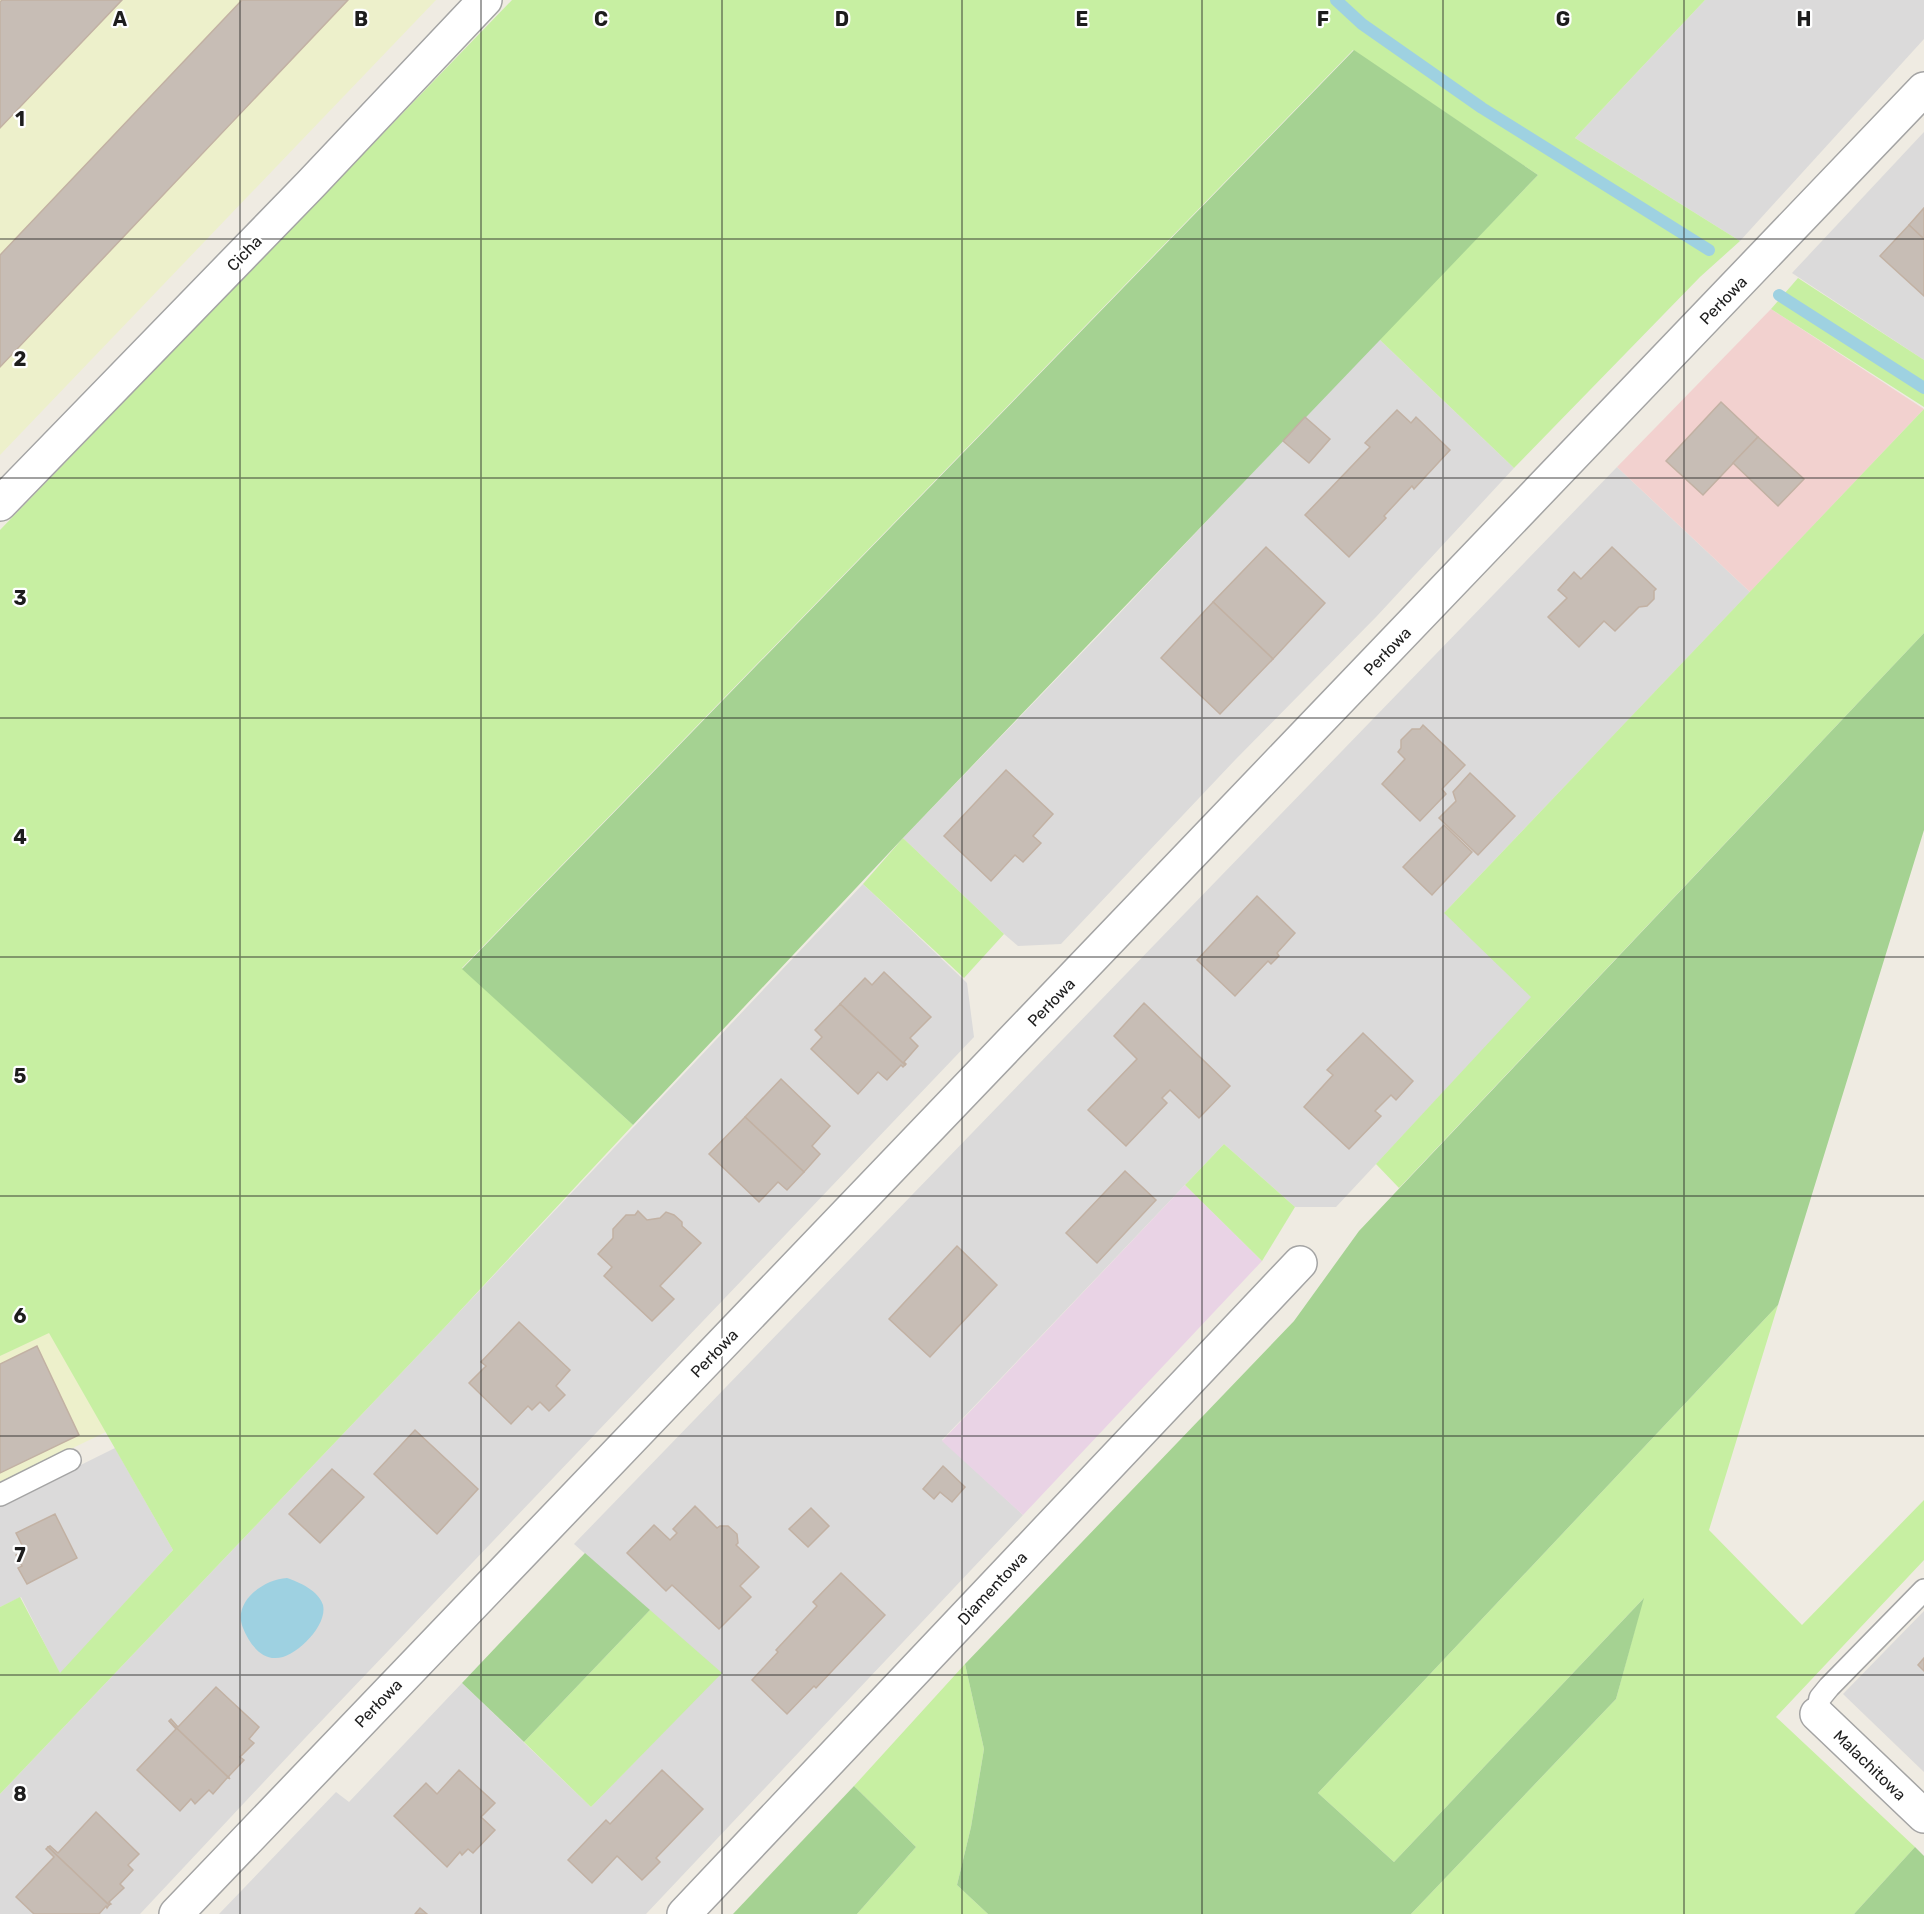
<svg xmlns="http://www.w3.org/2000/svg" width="1924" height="1914" viewBox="0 0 1924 1914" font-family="Rubik,sans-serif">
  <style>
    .residential { fill: #dbdada }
    .commercial { fill: #f2d1cf }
    .industrial { fill: #e9d3e5 }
    .farmland { fill: #edf0cb }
    .grass { fill: #c7efa2 }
    .forest { fill: #a5d292 }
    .water { fill: #9ed1e1 }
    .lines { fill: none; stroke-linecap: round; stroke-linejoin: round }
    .stream { stroke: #9ed1e1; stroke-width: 12 }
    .building { fill: #c7bdb5; stroke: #c2b1a3; stroke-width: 1.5 }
    .service-casing { stroke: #a4a4a4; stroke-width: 24 }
    .minor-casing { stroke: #a4a4a4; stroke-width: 36 }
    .service { stroke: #fff; stroke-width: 21 }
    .minor { stroke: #fff; stroke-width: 33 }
    .grid { fill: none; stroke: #1d1d1d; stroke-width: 1.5; stroke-opacity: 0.55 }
    .labels { text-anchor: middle; stroke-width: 4.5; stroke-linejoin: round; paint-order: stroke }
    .street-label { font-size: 16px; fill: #1d1d1d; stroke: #fff }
    .grid-label { font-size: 20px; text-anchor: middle; font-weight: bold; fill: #1d1d1d; stroke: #fff; stroke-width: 4.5; stroke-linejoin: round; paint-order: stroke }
  </style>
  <rect width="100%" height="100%" fill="#efebe2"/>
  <g class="residential">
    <path d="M 1705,0 L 1924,0 L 1924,39 L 1740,241 L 1575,138 Z"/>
    <path d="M 1924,132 L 1924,360 L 1792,273 Z"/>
    <path d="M 1379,339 L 1514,468 L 1377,616 L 1235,760 L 1061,944 L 1018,946 L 1004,934 L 903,838 L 1101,633 Z"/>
    <path d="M 1617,467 L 1750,592 L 1445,912 L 1532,997 L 1336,1207 L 1295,1207 L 1224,1144 L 942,1440 L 1023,1515 L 646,1914 L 219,1914 L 336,1792 L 349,1802 L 462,1683 L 591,1807 L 721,1673 L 574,1544 Z"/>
    <path d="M 863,884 L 967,983 L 974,1037 L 306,1737 L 140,1914 L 0,1914 L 0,1794 L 445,1327 Z"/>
    <path d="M 115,1448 L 173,1550 L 60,1674 L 21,1597 L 0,1607 L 0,1505 Z"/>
    <path d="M 1924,1611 L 1924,1772 L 1843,1694 Z"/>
  </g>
  <path class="commercial" d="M 1771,309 L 1924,409 L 1750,592 L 1617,467 Z"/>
  <path class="industrial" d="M 1185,1185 L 1262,1261 L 1023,1515 L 942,1441 Z"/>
  <g class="farmland">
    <path d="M 0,0 L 436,0 L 0,455 Z"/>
    <path d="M 49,1332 L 106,1432 L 0,1483 L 0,1356 Z"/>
  </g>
  <g class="grass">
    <path d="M 512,0 L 1705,0 L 1575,138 L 1740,241 L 1700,277 L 1514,468 L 1379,339 L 1538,175 L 1353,50 L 462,968 L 633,1125 L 445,1327 L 0,1794 L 0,1607 L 20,1597 L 60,1673 L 173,1550 L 49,1333 L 0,1356 L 0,530 Z"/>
    <path d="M 1798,278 L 1924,360 L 1924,407 L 1771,309 Z"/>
    <path d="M 1924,409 L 1924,633 L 1399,1188 L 1376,1164 L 1531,997 L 1444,913 Z"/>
    <path d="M 903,838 L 1004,934 L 964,978 L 863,884 Z"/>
    <path d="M 1224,1144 L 1295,1207 L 1262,1261 L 1185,1185 Z"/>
    <path d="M 1778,1305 L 1709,1530 L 1802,1625 L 1924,1500 L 1924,1560 L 1776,1717 L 1915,1847 L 1854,1914 L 1411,1914 L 1616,1699 L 1643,1599 L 1394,1862 L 1318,1793 Z"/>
    <path d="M 650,1610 L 722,1673 L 591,1807 L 524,1742 Z"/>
    <path d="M 965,1664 L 984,1749 L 971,1827 L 957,1885 L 988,1914 L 857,1914 L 916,1847 L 854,1786 Z"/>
  </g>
  <g class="forest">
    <path d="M 1354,50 L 1538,175 L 903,838 L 633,1125 L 462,969 Z"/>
    <path d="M 1924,633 L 1924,830 L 1778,1305 L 1318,1793 L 1394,1862 L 1644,1598 L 1616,1699 L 1411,1914 L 988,1914 L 957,1885 L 971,1827 L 984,1749 L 965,1664 L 1294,1321 L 1359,1231 Z"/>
    <path d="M 585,1553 L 650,1610 L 524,1742 L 462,1683 Z"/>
    <path d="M 854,1786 L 916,1847 L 857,1914 L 733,1914 Z"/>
    <path d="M 1915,1847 L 1924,1856 L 1924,1914 L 1854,1914 Z"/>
  </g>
  <path class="water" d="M 287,1578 C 299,1582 319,1591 323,1605 C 328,1626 294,1659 275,1658 C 259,1658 248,1641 243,1628 C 232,1602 264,1579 287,1578 Z"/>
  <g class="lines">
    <g class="stream">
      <path d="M 1336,0 L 1362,24 L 1482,108 L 1709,250"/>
      <path d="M 1779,295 L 1924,388"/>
    </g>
  </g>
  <g class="building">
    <path d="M 2,0 L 122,0 L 0,128 L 0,2 Z"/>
    <path d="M 242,0 L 348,0 L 0,367 L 0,255 Z"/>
    <path d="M 1924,208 L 1924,239 L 1909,225 Z"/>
    <path d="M 1909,225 L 1924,239 L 1924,296 L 1880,256 Z"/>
    <path d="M 1721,402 L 1758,437 L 1703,495 L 1666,461 Z"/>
    <path d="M 1397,410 L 1411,423 L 1416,417 L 1450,450 L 1414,489 L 1412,486 L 1384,516 L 1386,518 L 1349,557 L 1305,515 L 1370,447 L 1365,443 Z"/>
    <path d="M 1305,417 L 1330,439 L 1309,463 L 1283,441 Z"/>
    <path d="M 1758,437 L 1804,479 L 1778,506 L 1733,463 Z"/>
    <path d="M 1266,547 L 1325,603 L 1273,659 L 1213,602 Z"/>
    <path d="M 1612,547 L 1656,589 L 1654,591 L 1654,599 L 1647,606 L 1639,607 L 1615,631 L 1604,621 L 1579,647 L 1548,617 L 1567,598 L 1558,590 L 1574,572 L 1581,579 Z"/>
    <path d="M 1213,602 L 1273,659 L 1220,714 L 1161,658 Z"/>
    <path d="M 1423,725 L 1465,765 L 1442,789 L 1446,794 L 1420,821 L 1382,784 L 1405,759 L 1398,752 L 1401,748 L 1401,740 L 1412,729 L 1420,729 Z"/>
    <path d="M 1006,770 L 1053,814 L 1033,836 L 1041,843 L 1023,862 L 1015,855 L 991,881 L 944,836 Z"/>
    <path d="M 1470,773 L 1515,816 L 1478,855 L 1439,818 L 1456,801 L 1453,792 Z"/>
    <path d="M 1444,825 L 1472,852 L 1432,895 L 1403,867 Z"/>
    <path d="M 1257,896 L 1295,933 L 1277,953 L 1279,956 L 1271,964 L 1268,961 L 1235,996 L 1197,960 Z"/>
    <path d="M 884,972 L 931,1017 L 910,1038 L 918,1046 L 904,1062 L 906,1064 L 905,1065 L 840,1004 L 865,978 L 872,985 Z"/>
    <path d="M 1144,1003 L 1230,1086 L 1199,1118 L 1170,1090 L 1162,1098 L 1167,1103 L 1126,1146 L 1088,1110 L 1137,1059 L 1114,1036 Z"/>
    <path d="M 840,1004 L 905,1065 L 903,1067 L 901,1065 L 887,1080 L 878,1072 L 858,1094 L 811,1049 L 822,1037 L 815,1030 Z"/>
    <path d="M 1363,1033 L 1413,1081 L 1396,1100 L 1391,1095 L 1375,1111 L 1381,1116 L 1349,1149 L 1304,1107 L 1333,1075 L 1327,1070 Z"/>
    <path d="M 781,1079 L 830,1126 L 812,1146 L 820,1154 L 804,1172 L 745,1117 Z"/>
    <path d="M 745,1117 L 804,1172 L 787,1190 L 778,1182 L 759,1202 L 709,1154 Z"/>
    <path d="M 1125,1171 L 1156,1200 L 1097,1263 L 1066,1233 Z"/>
    <path d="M 638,1211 L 647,1220 L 660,1218 L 666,1212 L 674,1215 L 682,1222 L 682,1226 L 701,1243 L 660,1286 L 674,1299 L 652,1321 L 604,1276 L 612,1267 L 598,1254 L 613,1238 L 613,1229 L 626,1215 L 635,1215 Z"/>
    <path d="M 957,1246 L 997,1285 L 930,1357 L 889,1319 Z"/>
    <path d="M 519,1322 L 570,1370 L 556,1386 L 565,1395 L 549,1411 L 540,1402 L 532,1410 L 528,1406 L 511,1424 L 469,1383 L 486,1366 L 481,1362 Z"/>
    <path d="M 37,1346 L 79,1435 L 0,1473 L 0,1364 Z"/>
    <path d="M 415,1430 L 478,1489 L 437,1534 L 374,1474 Z"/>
    <path d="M 943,1466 L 965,1487 L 952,1502 L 940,1492 L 934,1499 L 923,1489 Z"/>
    <path d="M 332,1469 L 364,1497 L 320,1543 L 289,1514 Z"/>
    <path d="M 695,1506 L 717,1528 L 720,1526 L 728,1526 L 737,1534 L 738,1543 L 736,1545 L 759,1567 L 740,1586 L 751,1597 L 719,1629 L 672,1585 L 666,1591 L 627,1553 L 654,1525 L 670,1540 L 677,1533 L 673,1529 Z"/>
    <path d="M 811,1508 L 829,1526 L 808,1547 L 789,1529 Z"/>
    <path d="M 55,1514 L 77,1558 L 27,1584 L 18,1568 L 22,1566 L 16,1555 L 25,1551 L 16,1533 Z"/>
    <path d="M 841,1573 L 885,1615 L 816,1688 L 814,1686 L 787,1714 L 752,1680 L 778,1652 L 776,1650 L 817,1606 L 813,1602 Z"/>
    <path d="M 1924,1658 L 1924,1671 L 1918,1665 Z"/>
    <path d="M 216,1687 L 259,1727 L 249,1739 L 254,1743 L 240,1757 L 244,1760 L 229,1776 L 229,1778 L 169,1721 L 171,1719 L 178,1727 Z"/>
    <path d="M 169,1721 L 229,1778 L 227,1778 L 213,1794 L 209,1790 L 195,1804 L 191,1799 L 180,1811 L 137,1770 L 176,1729 Z"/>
    <path d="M 459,1770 L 495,1803 L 481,1817 L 495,1830 L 473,1853 L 468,1849 L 462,1855 L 460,1852 L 447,1867 L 394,1816 L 426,1783 L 437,1794 Z"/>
    <path d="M 662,1770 L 703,1809 L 656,1858 L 660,1862 L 642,1880 L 617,1856 L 592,1883 L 568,1860 L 606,1820 L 610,1824 Z"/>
    <path d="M 96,1812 L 139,1854 L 128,1865 L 133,1870 L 120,1884 L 124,1888 L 109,1902 L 111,1904 L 109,1905 L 48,1847 L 50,1846 L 58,1853 Z"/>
    <path d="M 48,1847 L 109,1905 L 107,1908 L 106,1906 L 99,1914 L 34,1914 L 16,1897 L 54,1857 L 46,1849 Z"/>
    <path d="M 420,1908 L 427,1914 L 415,1914 Z"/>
  </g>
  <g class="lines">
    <defs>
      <g id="service">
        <path d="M 0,1495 L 70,1460"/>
        <path d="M 1817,1714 L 1820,1698 L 1829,1687 L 1924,1590"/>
      </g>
      <g id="minor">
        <path d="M 0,504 L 310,185 L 485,0"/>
        <path d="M 1817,1714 L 1924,1816"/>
        <path d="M 176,1914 L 1924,89"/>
        <path d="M 684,1914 L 1300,1263"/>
      </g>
    </defs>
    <use href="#service" class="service-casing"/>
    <use href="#minor" class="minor-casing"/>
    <use href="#service" class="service"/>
    <use href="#minor" class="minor"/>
  </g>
  <path class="grid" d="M 240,0 L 240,1914M 481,0 L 481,1914M 722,0 L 722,1914M 962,0 L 962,1914M 1202,0 L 1202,1914M 1443,0 L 1443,1914M 1684,0 L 1684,1914M 0,239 L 1924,239M 0,478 L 1924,478M 0,718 L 1924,718M 0,957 L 1924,957M 0,1196 L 1924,1196M 0,1436 L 1924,1436M 0,1675 L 1924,1675"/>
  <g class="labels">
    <g class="street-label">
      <text transform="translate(244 253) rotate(-46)" y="6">Cicha</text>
      <text transform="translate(1723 300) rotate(-46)" y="6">Perłowa</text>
      <text transform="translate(1387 651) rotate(-46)" y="6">Perłowa</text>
      <text transform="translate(1051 1002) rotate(-46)" y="6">Perłowa</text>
      <text transform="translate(714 1353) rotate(-46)" y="6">Perłowa</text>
      <text transform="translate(992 1588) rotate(-47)" y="6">Diamentowa</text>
      <text transform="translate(378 1703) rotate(-46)" y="6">Perłowa</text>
      <text transform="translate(1870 1765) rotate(44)" y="6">Malachitowa</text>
    </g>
  </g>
  <g class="grid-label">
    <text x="120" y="26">A</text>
    <text x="361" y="26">B</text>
    <text x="601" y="26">C</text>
    <text x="842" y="26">D</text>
    <text x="1082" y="26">E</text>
    <text x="1323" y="26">F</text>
    <text x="1563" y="26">G</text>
    <text x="1804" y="26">H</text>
    <text x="20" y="126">1</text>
    <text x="20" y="366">2</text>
    <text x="20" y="605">3</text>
    <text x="20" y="844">4</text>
    <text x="20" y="1083">5</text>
    <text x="20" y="1323">6</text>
    <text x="20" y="1562">7</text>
    <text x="20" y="1801">8</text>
  </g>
</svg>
